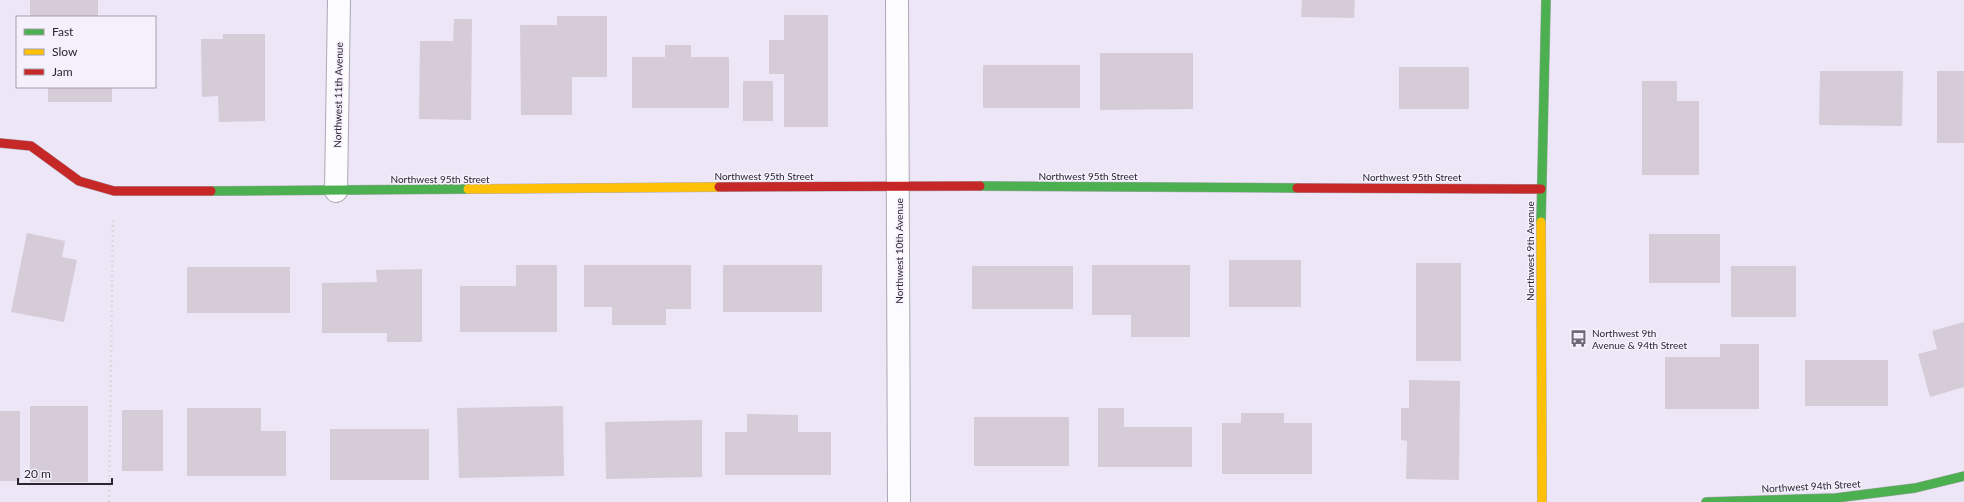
<svg xmlns="http://www.w3.org/2000/svg" width="1964" height="502" viewBox="0 0 1964 502" font-family="Lato,sans-serif">
  <style>
    .building { fill: #d5ccd7 }
    .lines { fill: none; stroke-linecap: round; stroke-linejoin: round }
    .street-casing { stroke: #ada8b5; stroke-width: 24 }
    .fast-casing { stroke: #ada8b5; stroke-width: 10 }
    .slow-casing { stroke: #ada8b5; stroke-width: 10 }
    .jam-casing { stroke: #ada8b5; stroke-width: 10 }
    .path { stroke: #dcdadf; stroke-width: 2.5; stroke-dasharray: 2 3; stroke-linecap: butt }
    .street { stroke: #fcfbfe; stroke-width: 22 }
    .fast { stroke: #4caf50; stroke-width: 9 }
    .slow { stroke: #ffc107; stroke-width: 9 }
    .jam { stroke: #c62828; stroke-width: 9 }
    .labels { text-anchor: middle; stroke-width: 3; stroke-linejoin: round; paint-order: stroke }
    .street-label { font-size: 10px; fill: #2a2631; stroke: #f4f0fc }
    .poi-label { font-size: 10px; fill: #2a2631; stroke: #f4f0fc; text-anchor: start }
  </style>
  <rect width="100%" height="100%" fill="#ece6f6"/>
  <g class="building">
    <rect x="30" y="0" width="68" height="17"/>
    <path d="M 1302,0 L 1355,0 L 1354,18 L 1301,17 Z"/>
    <path d="M 784,15 L 828,15 L 828,127 L 784,127 L 784,74 L 769,74 L 769,40 L 784,40 Z"/>
    <path d="M 557,16 L 607,16 L 607,77 L 572,77 L 572,115 L 521,115 L 520,25 L 557,25 Z"/>
    <path d="M 454,19 L 472,19 L 471,120 L 419,119 L 420,41 L 453,41 Z"/>
    <path d="M 223,34 L 265,34 L 265,121 L 219,122 L 218,96 L 202,97 L 201,39 L 223,39 Z"/>
    <path d="M 665,45 L 691,45 L 691,57 L 729,57 L 729,108 L 632,108 L 632,57 L 665,57 Z"/>
    <path d="M 1100,53 L 1193,53 L 1193,109 L 1100,110 Z"/>
    <rect x="983" y="65" width="97" height="43"/>
    <rect x="1399" y="67" width="70" height="42"/>
    <path d="M 1820,71 L 1903,71 L 1902,126 L 1819,125 Z"/>
    <rect x="1937" y="71" width="27" height="72"/>
    <rect x="743" y="81" width="30" height="40"/>
    <path d="M 1642,81 L 1677,81 L 1677,101 L 1699,101 L 1699,175 L 1642,175 Z"/>
    <rect x="48" y="87" width="64" height="15"/>
    <path d="M 27,233 L 65,241 L 62,257 L 77,260 L 64,322 L 11,312 Z"/>
    <rect x="1649" y="234" width="71" height="49"/>
    <rect x="1229" y="260" width="72" height="47"/>
    <rect x="1416" y="263" width="45" height="98"/>
    <path d="M 516,265 L 557,265 L 557,332 L 460,332 L 460,286 L 516,286 Z"/>
    <path d="M 584,265 L 691,265 L 691,309 L 666,309 L 666,325 L 612,325 L 612,307 L 584,307 Z"/>
    <rect x="723" y="265" width="99" height="47"/>
    <path d="M 1092,265 L 1190,265 L 1190,337 L 1131,337 L 1131,315 L 1092,315 Z"/>
    <rect x="972" y="266" width="101" height="43"/>
    <rect x="1731" y="266" width="65" height="51"/>
    <rect x="187" y="267" width="103" height="46"/>
    <path d="M 422,269 L 422,342 L 387,342 L 387,333 L 322,333 L 322,283 L 377,282 L 376,270 Z"/>
    <path d="M 1964,322 L 1964,387 L 1930,397 L 1918,354 L 1937,349 L 1932,331 Z"/>
    <path d="M 1720,344 L 1759,344 L 1759,409 L 1665,409 L 1665,357 L 1720,357 Z"/>
    <rect x="1805" y="360" width="83" height="46"/>
    <path d="M 1409,380 L 1460,381 L 1459,480 L 1406,479 L 1407,441 L 1401,440 L 1401,408 L 1409,408 Z"/>
    <rect x="30" y="406" width="58" height="76"/>
    <path d="M 563,406 L 564,476 L 459,478 L 457,408 Z"/>
    <path d="M 187,408 L 261,408 L 261,431 L 286,431 L 286,476 L 187,476 Z"/>
    <path d="M 1098,408 L 1124,408 L 1124,427 L 1192,427 L 1192,467 L 1098,467 Z"/>
    <rect x="122" y="410" width="41" height="61"/>
    <rect x="0" y="411" width="20" height="70"/>
    <path d="M 1241,413 L 1284,413 L 1284,423 L 1312,423 L 1312,474 L 1222,474 L 1222,423 L 1241,423 Z"/>
    <path d="M 747,414 L 798,415 L 798,432 L 831,432 L 831,475 L 725,475 L 725,432 L 747,432 Z"/>
    <rect x="974" y="417" width="95" height="49"/>
    <path d="M 702,420 L 702,477 L 606,479 L 605,422 Z"/>
    <rect x="330" y="429" width="99" height="51"/>
  </g>
  <g class="lines">
    <defs>
      <g id="street">
        <path d="M 897,0 L 899,502"/>
        <path d="M 336,191 L 339,0"/>
      </g>
      <g id="fast">
        <path d="M 980,186 L 1297,188"/>
        <path d="M 211,191 L 468,189"/>
        <path d="M 1541,222 L 1546,0"/>
        <path d="M 1706,502 L 1836,498 L 1915,488 L 1964,476"/>
      </g>
      <g id="slow">
        <path d="M 468,189 L 719,187"/>
        <path d="M 1541,222 L 1542,502"/>
      </g>
      <g id="jam">
        <path d="M 0,143 L 31,146 L 79,181 L 114,191 L 211,191"/>
        <path d="M 719,187 L 980,186"/>
        <path d="M 1297,188 L 1541,189"/>
      </g>
    </defs>
    <use href="#street" class="street-casing"/>
    <use href="#fast" class="fast-casing"/>
    <use href="#slow" class="slow-casing"/>
    <use href="#jam" class="jam-casing"/>
    <path class="path" d="M 109,502 L 113,219"/>
    <use href="#street" class="street"/>
    <use href="#fast" class="fast"/>
    <use href="#slow" class="slow"/>
    <use href="#jam" class="jam"/>
  </g>
  <defs>
    <symbol id="bus-bare" viewBox="-9 -9 18 18"><path d="M-5-6H5V4H4V6H2V4H-2V6H-4V4H-5ZM-3.5-4V0h7V-4ZM-3.5 1.2v1.5H-2V1.2ZM2 1.2v1.5H3.5V1.2Z" fill="#6e6976" stroke="#f4f0fc" stroke-width="2.5" paint-order="stroke"/></symbol>
  </defs>
  <g fill-rule="evenodd">
    <use href="#bus-bare" x="1566" y="326" width="25" height="25"/>
  </g>
  <g class="labels">
    <g class="street-label">
      <text transform="translate(338 95) rotate(-89)" y="4">Northwest 11th Avenue</text>
      <text x="764" y="180">Northwest 95th Street</text>
      <text x="1088" y="180">Northwest 95th Street</text>
      <text x="1412" y="181">Northwest 95th Street</text>
      <text x="440" y="183">Northwest 95th Street</text>
      <text transform="translate(899 251) rotate(-90)" y="4">Northwest 10th Avenue</text>
      <text transform="translate(1530 251) rotate(-90)" y="4">Northwest 9th Avenue</text>
      <text transform="translate(1811 486) rotate(-3)" y="4">Northwest 94th Street</text>
    </g>
    <g class="poi-label">
      <text x="1592" y="337">Northwest 9th<tspan x="1592" dy="12">Avenue &amp; 94th Street</tspan></text>
    </g>
  </g>
  <rect x="16" y="16" width="140" height="72" fill="#f4f0fc" stroke="#a39fab"/>
  <rect x="24" y="29" width="20" height="6" fill="#4caf50" stroke="#a39fab"/>
  <text x="52" y="36" font-size="12" fill="#2a2631">Fast</text>
  <rect x="24" y="49" width="20" height="6" fill="#ffc107" stroke="#a39fab"/>
  <text x="52" y="56" font-size="12" fill="#2a2631">Slow</text>
  <rect x="24" y="69" width="20" height="6" fill="#c62828" stroke="#a39fab"/>
  <text x="52" y="76" font-size="12" fill="#2a2631">Jam</text>
  <path d="M18 478v6h94v-6" fill="none" stroke="#2a2631" stroke-width="2"/>
  <text x="24" y="478" font-size="12" fill="#2a2631" stroke="#f4f0fc" stroke-width="3" paint-order="stroke">20 m</text>
</svg>
